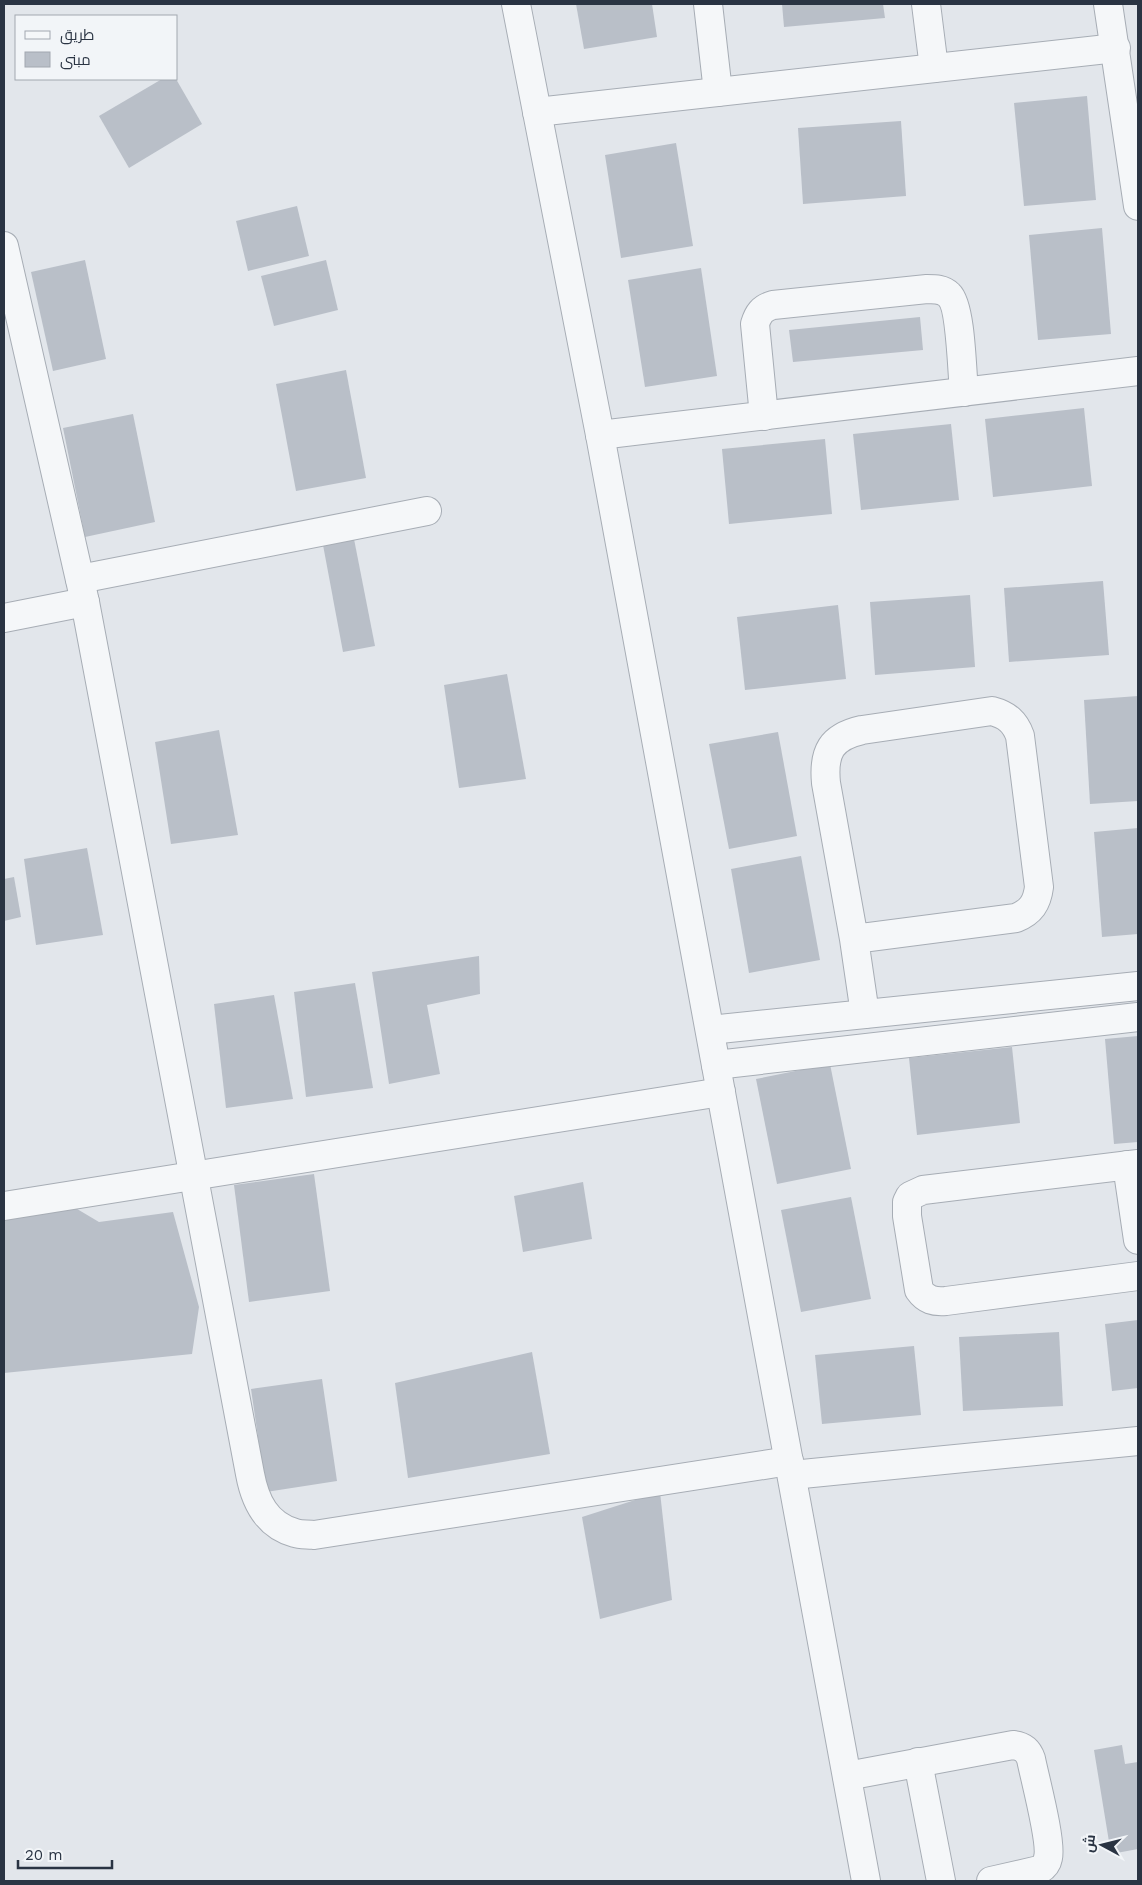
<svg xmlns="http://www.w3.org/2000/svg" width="1142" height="1885" viewBox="0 0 1142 1885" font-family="'Work Sans',Cairo,sans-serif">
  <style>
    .building { fill: #b9bfc8 }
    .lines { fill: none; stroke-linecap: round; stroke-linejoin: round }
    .minor-casing { stroke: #a7adb5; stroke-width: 30 }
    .minor { stroke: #f5f7f9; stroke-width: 28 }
  </style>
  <rect width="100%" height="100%" fill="#e2e6eb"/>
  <g class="building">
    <path d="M 576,4 L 652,4 L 657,37 L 584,49 Z"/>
    <path d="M 782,4 L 883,4 L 885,18 L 784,27 Z"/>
    <path d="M 162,79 L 176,79 L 202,124 L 129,168 L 99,116 Z"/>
    <path d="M 1087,96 L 1096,200 L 1024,206 L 1014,103 Z"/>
    <path d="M 901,121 L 906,196 L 803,204 L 798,128 Z"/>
    <path d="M 676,143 L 693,246 L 621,258 L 605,155 Z"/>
    <path d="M 297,206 L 309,256 L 248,271 L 236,221 Z"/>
    <path d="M 1102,228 L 1111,334 L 1038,340 L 1029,235 Z"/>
    <path d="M 85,260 L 106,359 L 53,371 L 31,272 Z"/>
    <path d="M 326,260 L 338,310 L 274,326 L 261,276 Z"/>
    <path d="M 701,268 L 717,376 L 645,387 L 628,280 Z"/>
    <path d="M 920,317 L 923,350 L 793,362 L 789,330 Z"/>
    <path d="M 346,370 L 366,478 L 296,491 L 276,384 Z"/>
    <path d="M 1084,408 L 1092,486 L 993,497 L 985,419 Z"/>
    <path d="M 133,414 L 155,522 L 85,537 L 63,428 Z"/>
    <path d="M 951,424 L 959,500 L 861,510 L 853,434 Z"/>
    <path d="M 825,439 L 832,514 L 729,524 L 722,449 Z"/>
    <path d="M 354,539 L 375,646 L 343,652 L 323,545 Z"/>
    <path d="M 1103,581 L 1109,655 L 1009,662 L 1004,588 Z"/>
    <path d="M 970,595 L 975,667 L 875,675 L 870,602 Z"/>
    <path d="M 838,605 L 846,679 L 745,690 L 737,617 Z"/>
    <path d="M 507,674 L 526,779 L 459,788 L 444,685 Z"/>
    <path d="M 1138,696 L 1138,801 L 1090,804 L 1084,700 Z"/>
    <path d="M 219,730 L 238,835 L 171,844 L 155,742 Z"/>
    <path d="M 778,732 L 797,836 L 729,849 L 709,744 Z"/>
    <path d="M 1138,828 L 1138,934 L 1102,937 L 1094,832 Z"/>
    <path d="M 87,848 L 103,935 L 36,945 L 24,859 Z"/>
    <path d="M 801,856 L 820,960 L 749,973 L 731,869 Z"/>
    <path d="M 14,877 L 21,917 L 4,921 L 4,879 Z"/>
    <path d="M 479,956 L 480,994 L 427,1005 L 440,1074 L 389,1084 L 372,972 Z"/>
    <path d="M 355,983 L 373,1088 L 306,1097 L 294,992 Z"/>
    <path d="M 274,995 L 293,1099 L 226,1108 L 214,1004 Z"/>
    <path d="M 1138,1036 L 1138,1142 L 1114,1144 L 1105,1039 Z"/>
    <path d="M 1012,1047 L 1020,1123 L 917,1135 L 909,1058 Z"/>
    <path d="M 830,1064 L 851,1169 L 777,1184 L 756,1079 Z"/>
    <path d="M 314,1174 L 330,1291 L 249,1302 L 234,1185 Z"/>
    <path d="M 583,1182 L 592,1239 L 523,1252 L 514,1196 Z"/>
    <path d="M 851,1197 L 871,1299 L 801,1312 L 781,1210 Z"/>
    <path d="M 67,1203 L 99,1222 L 173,1212 L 199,1307 L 192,1354 L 4,1373 L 4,1221 Z"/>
    <path d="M 1138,1320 L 1138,1388 L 1112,1391 L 1105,1324 Z"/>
    <path d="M 1059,1332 L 1063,1406 L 963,1411 L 959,1337 Z"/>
    <path d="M 914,1346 L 921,1415 L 822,1424 L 815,1355 Z"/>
    <path d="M 532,1352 L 550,1454 L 408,1478 L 395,1383 Z"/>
    <path d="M 322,1379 L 337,1481 L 266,1492 L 251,1389 Z"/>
    <path d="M 660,1492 L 672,1600 L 600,1619 L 582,1517 Z"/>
    <path d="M 1122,1745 L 1125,1764 L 1138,1762 L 1138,1832 L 1137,1832 L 1138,1849 L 1111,1854 L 1094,1750 Z"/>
  </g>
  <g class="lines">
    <defs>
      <g id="minor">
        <path d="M 516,4 L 600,435 L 866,1881"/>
        <path d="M 708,4 L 718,92"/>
        <path d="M 926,4 L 934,68"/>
        <path d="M 1108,4 L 1138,206"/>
        <path d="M 537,112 L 1116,48"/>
        <path d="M 4,246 L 85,602 L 250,1474 C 255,1501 266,1525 295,1533 C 301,1535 308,1534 314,1535 L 789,1461"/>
        <path d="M 764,416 L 755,324 C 758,314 762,308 773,305 L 927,289 C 935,289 943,289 949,295 C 961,306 962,373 964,392"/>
        <path d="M 600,435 L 1138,371"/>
        <path d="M 80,579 L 427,511"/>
        <path d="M 4,618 L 85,602"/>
        <path d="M 854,939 L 1016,918 C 1031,912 1037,903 1039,887 L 1020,736 C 1015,722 1007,715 992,711 L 862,730 C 831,737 823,752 826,783 L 854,939 L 865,1014"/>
        <path d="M 710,1030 L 1138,986"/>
        <path d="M 716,1065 L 1138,1017"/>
        <path d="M 1138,1164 L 923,1190 L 910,1196 L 907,1202 L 907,1216 L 919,1290 C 926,1300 934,1302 946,1301 L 1138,1276"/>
        <path d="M 1127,1165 L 1138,1240"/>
        <path d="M 4,1206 L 721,1092"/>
        <path d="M 792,1475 L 1138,1441"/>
        <path d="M 918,1762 L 941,1881"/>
        <path d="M 847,1776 L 1013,1745 C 1022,1746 1028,1750 1031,1759 C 1035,1779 1052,1842 1048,1858 C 1047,1864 1044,1867 1039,1870 L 991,1881"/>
      </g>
    </defs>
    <use href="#minor" class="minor-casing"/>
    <use href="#minor" class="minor"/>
  </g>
  <rect width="1142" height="1885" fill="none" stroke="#2a3443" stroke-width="10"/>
  <rect x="15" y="15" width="162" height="65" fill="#f2f5f8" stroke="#a2a8b0"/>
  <rect x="25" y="31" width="25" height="8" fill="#f5f7f9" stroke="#a2a8b0"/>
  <text x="60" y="40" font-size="15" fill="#2a3443">طريق</text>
  <rect x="25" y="52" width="25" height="15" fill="#b9bfc8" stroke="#a2a8b0"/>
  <text x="60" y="65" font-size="15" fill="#2a3443">مبنى</text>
  <g transform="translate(1102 1845) rotate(277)" stroke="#f2f5f8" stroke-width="4" paint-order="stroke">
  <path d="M0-4L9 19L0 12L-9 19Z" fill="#2a3443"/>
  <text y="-8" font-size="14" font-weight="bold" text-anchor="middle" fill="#2a3443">ش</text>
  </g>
  <path d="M18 1860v8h94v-8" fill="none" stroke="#2a3443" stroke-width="2.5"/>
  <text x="25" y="1860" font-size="15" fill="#2a3443" stroke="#f2f5f8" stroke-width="4" paint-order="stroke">20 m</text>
</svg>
